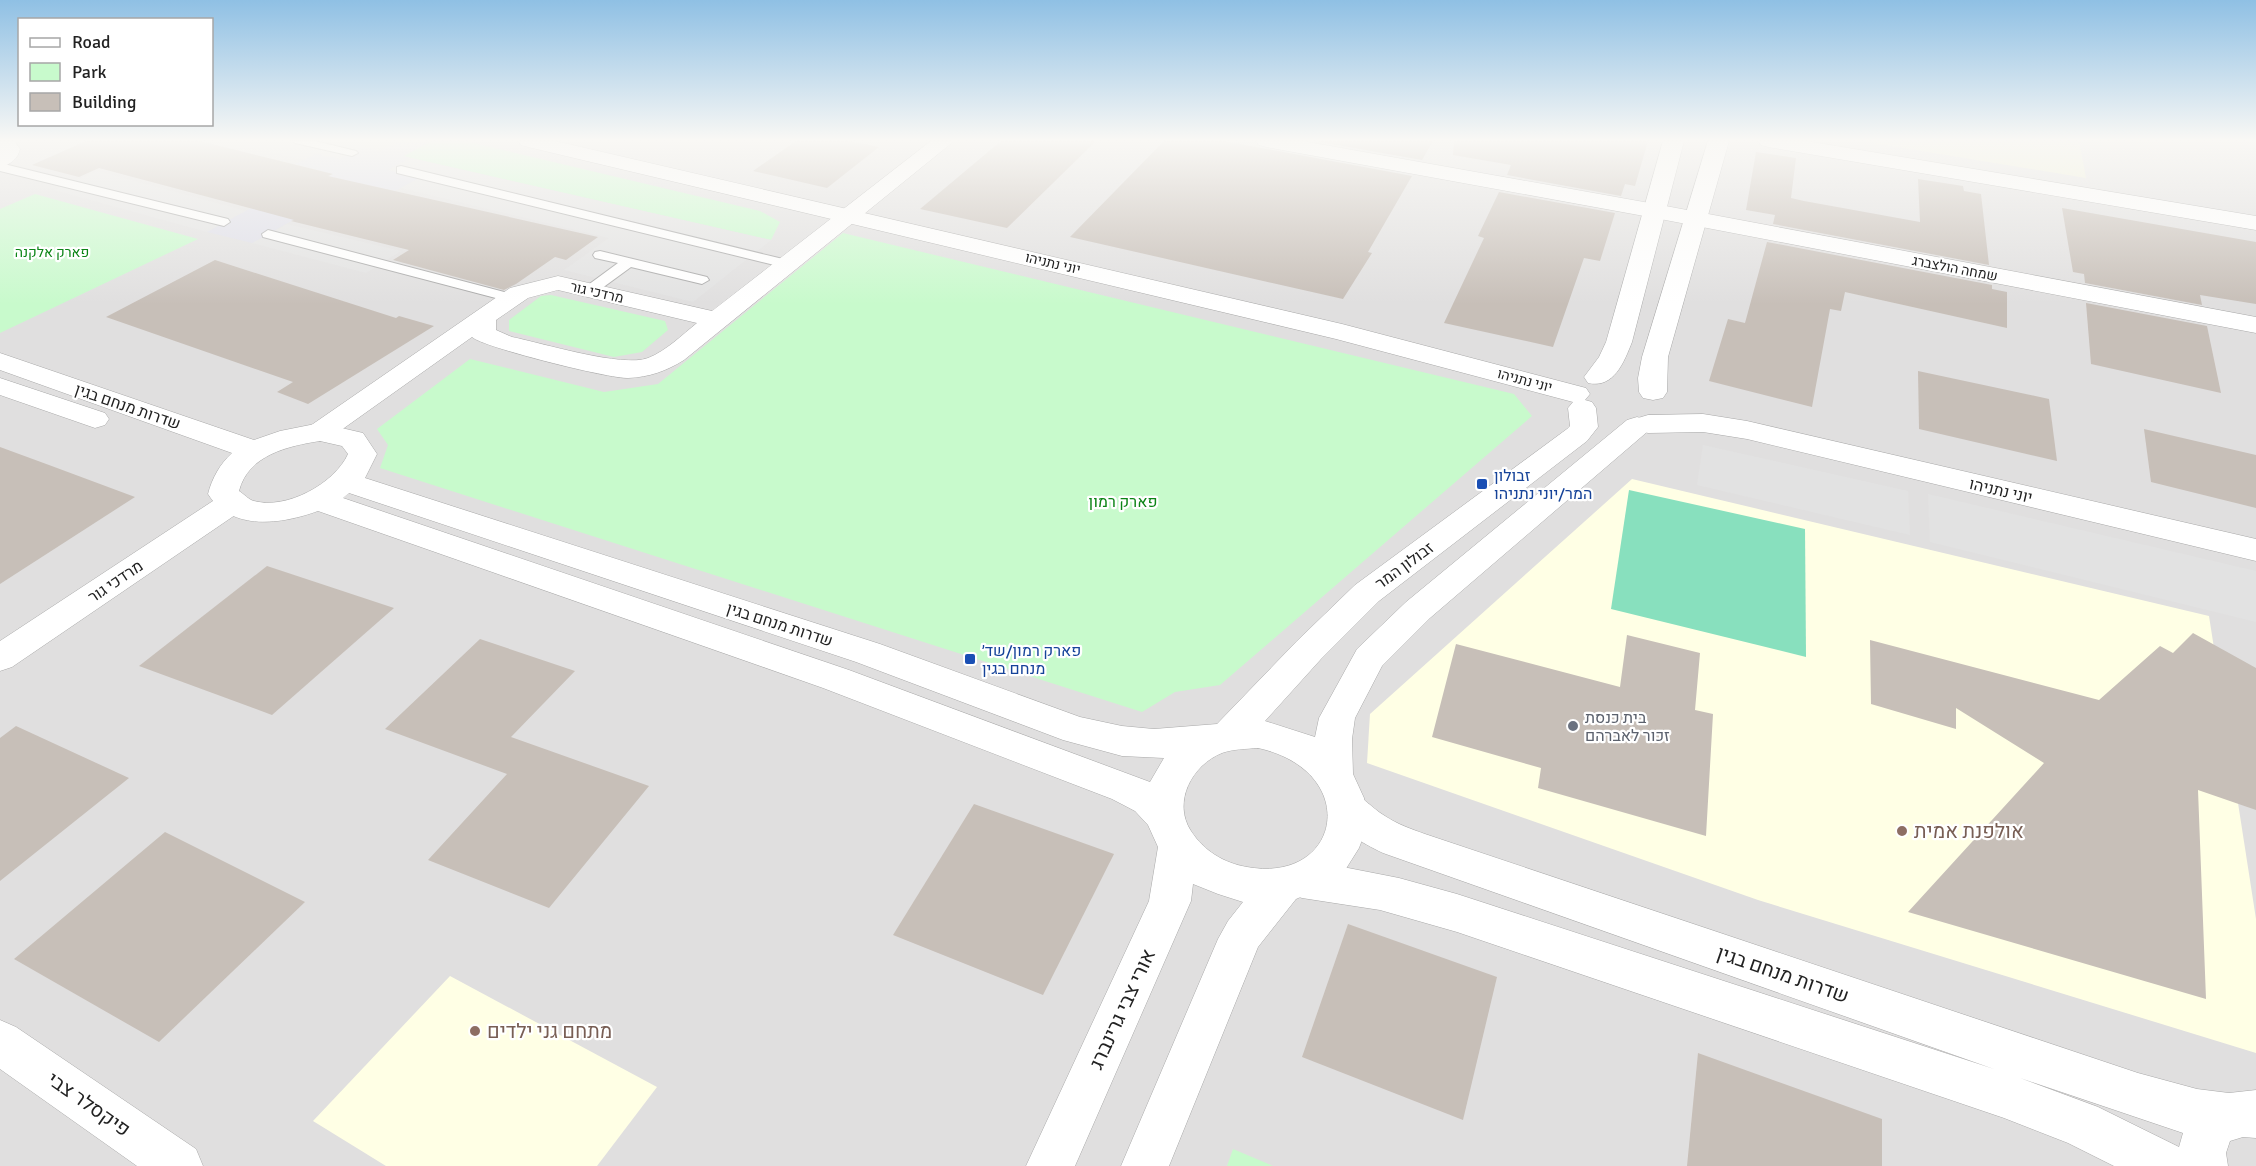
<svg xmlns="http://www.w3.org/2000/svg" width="2256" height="1166" viewBox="0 0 2256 1166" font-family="Signika,Heebo,sans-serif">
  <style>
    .residential { fill: #e0dfdf }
    .education { fill: #ffffe5 }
    .farmland { fill: #eef0d5 }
    .park { fill: #c8facc }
    .pitch { fill: #88e0be }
    .parking { fill: #e2e2e2 }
    .plaza { fill: #dddde8 }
    .building { fill: #c7bfb8 }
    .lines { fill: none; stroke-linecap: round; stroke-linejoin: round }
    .service-casing { stroke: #a9a9a9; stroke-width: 2 }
    .minor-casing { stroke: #a9a9a9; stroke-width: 1 }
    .tertiary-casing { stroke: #a9a9a9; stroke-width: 1 }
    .service { fill: #fff; fill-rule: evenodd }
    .minor { fill: #fff; fill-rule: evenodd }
    .tertiary { fill: #fff; fill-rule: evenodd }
    .transit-dot { fill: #1a4fb4; stroke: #fff; stroke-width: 2 }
    .worship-dot { fill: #6b7280; stroke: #fff; stroke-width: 2 }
    .education-dot { fill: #8d6e63; stroke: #fff; stroke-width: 2 }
    .labels { text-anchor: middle; stroke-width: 4.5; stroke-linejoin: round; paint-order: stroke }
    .far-park-label { font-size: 14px; fill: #0c8416; stroke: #fff }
    .far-street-label { font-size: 14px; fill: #222; stroke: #fff }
    .street-label { font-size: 16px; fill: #222; stroke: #fff }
    .transit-label { font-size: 16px; fill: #164399; stroke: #fff; text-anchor: start }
    .park-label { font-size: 16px; fill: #0c8416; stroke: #fff }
    .worship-label { font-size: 16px; fill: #5b616d; stroke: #fff; text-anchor: start }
    .near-education-label { font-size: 20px; fill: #785e54; stroke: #fff; text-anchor: start }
    .near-street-label { font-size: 20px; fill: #222; stroke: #fff }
  </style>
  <rect width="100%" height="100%" fill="#f2efe9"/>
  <rect class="residential" x="0" y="141" width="2256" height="1025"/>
  <g class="education">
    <path d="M 1632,479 L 2209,616 L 2256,919 L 2256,1053 L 1758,900 L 1367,763 L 1370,714 Z"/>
    <path d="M 450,976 L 657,1087 L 597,1166 L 386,1166 L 313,1121 Z"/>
  </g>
  <path class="farmland" d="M 1861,141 L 2079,141 L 2086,178 Z"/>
  <g class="park">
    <path d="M 431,141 L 465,141 L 760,211 L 780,222 L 771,240 L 403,156 Z"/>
    <path d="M 35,194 L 198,239 L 0,333 L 0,209 Z"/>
    <path d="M 843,233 L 1514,394 L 1532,416 L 1220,685 L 1175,692 L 1142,712 L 380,468 L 388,445 L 377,429 L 470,359 L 604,392 L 658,384 Z"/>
    <path d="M 551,295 L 665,321 L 668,330 L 642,352 L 614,357 L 509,331 L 509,320 L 541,296 Z"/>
    <path d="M 1233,1149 L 1273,1166 L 1227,1166 Z"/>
  </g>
  <path class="pitch" d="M 1629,490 L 1805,529 L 1806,657 L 1611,609 Z"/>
  <g class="parking">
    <path d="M 224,141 L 369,141 L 373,142 L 340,159 L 316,154 L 304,160 Z"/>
    <path d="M 410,158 L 771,240 L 693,302 L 564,270 L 609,238 L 401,188 L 418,178 L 387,171 Z"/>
    <path d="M 97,171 L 246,211 L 207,232 L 54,190 Z"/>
    <path d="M 287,224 L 401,251 L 366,273 L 252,243 Z"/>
    <path d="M 1703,445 L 1908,491 L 1910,535 L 1697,485 Z"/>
    <path d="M 1928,494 L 2256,571 L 2256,622 L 1930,542 Z"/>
  </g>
  <path class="plaza" d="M 399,141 L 431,141 L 404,156 L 410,158 L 388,170 L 419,178 L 395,191 L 359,183 L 252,243 L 207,232 L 251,208 L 263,211 L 332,174 L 295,164 L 316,154 L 340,159 L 363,147 L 381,151 Z"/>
  <g class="building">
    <path d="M 86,141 L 200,141 L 333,174 L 328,176 L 598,237 L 566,260 L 555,257 L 516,284 L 504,290 L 393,260 L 409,250 L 291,221 L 294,220 L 99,168 L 79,177 L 32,165 Z"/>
    <path d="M 796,141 L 848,141 L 879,147 L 827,188 L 753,171 Z"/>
    <path d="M 1001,141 L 1096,141 L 1007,228 L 920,209 Z"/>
    <path d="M 1164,141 L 1224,141 L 1412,176 L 1368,252 L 1372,253 L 1343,299 L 1070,237 Z"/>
    <path d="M 1315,141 L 1433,141 L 1422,160 Z"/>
    <path d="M 1454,141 L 1648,141 L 1635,186 L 1625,184 L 1621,196 L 1507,175 L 1511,165 L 1453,155 Z"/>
    <path d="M 1756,152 L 1796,158 L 1791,198 L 1804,201 L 1920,222 L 1918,179 L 1963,186 L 1964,191 L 1981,194 L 1989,265 L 1773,224 L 1775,215 L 1746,210 Z"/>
    <path d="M 1499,192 L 1615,213 L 1600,261 L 1584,258 L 1553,347 L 1444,323 L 1484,238 L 1478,236 Z"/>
    <path d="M 2062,208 L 2256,242 L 2256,304 L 2200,295 L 2202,305 L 2085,283 L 2084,274 L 2073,272 Z"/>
    <path d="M 1767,242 L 1992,285 L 1992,289 L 2007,292 L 2007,328 L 1845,292 L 1841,311 L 1830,309 L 1812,407 L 1709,381 L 1728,319 L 1745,323 Z"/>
    <path d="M 215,260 L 396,318 L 399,316 L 434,326 L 308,404 L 277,392 L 293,382 L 106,317 Z"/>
    <path d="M 2086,303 L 2207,326 L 2221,393 L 2091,364 Z"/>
    <path d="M 1918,371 L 2049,399 L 2057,461 L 1919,429 Z"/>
    <path d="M 2144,429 L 2256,455 L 2256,508 L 2151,482 Z"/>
    <path d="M 0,447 L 49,465 L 135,497 L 0,584 Z"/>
    <path d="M 267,566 L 394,608 L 272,715 L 139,666 Z"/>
    <path d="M 2193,633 L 2256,668 L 2256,810 L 2198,790 L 2206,999 L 1908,912 L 2044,763 L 1956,708 L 1956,729 L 1871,704 L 1870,640 L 2099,700 L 2160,646 L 2173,653 Z"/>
    <path d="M 1627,635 L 1700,653 L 1695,710 L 1713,714 L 1706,836 L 1538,788 L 1541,768 L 1432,737 L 1456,644 L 1620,687 Z"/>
    <path d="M 480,639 L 575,671 L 511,737 L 649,786 L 549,908 L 428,860 L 507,774 L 385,729 Z"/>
    <path d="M 16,726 L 129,778 L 0,881 L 0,738 Z"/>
    <path d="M 974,804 L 1114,854 L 1043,995 L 893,935 Z"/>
    <path d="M 165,832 L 305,902 L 159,1042 L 14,959 Z"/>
    <path d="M 1348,924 L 1497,977 L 1463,1120 L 1302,1057 Z"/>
    <path d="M 1698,1053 L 1882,1119 L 1882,1166 L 1687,1166 Z"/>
  </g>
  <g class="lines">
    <defs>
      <g id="service">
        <path d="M 293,141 L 315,141 L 356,151 L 358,153 L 352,156 L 295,143 Z"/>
        <path d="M 0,163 L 228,219 L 230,222 L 224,226 L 0,171 Z"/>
        <path d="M 401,166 L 787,260 L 794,264 L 787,268 L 397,173 L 397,167 Z"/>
        <path d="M 268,230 L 516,295 L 518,298 L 511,302 L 263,237 L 262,234 Z"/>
        <path d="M 600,251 L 707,277 L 709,280 L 702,284 L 631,267 L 594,294 L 584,294 L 582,291 L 584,288 L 618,263 L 595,258 L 593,255 L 595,252 Z"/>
      </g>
      <g id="minor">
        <path d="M 0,141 L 14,141 L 20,149 C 18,159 10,165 0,167 Z"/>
        <path d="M 931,141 L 954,141 L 684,360 C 666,371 650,377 628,378 C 610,379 482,347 472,337 L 330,438 L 320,441 L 310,438 L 306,432 L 310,426 L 510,288 L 558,276 L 712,311 ZM 558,290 L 697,323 C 682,335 666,351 648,358 C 623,368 542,343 512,337 L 496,330 L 496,320 L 528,298 Z"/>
        <path d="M 1256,141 L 1302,141 L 1655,204 L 2256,317 L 2256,333 L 1655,218 L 1266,147 L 1259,145 Z"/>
        <path d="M 1758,141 L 1806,141 L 2256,216 L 2256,230 L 1768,147 L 1761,145 Z"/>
        <path d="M 1703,414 L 1747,421 L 2256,539 L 2256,561 L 1747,439 L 1703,432 L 1648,433 L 1638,430 L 1634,424 L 1638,418 L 1648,415 Z"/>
        <path d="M 230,494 L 241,497 L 245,504 L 241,511 L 12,667 L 0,671 L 0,641 L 219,497 Z"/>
        <path d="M 1349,792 C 1366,798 1370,807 1385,816 C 1397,824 1411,829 1425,834 L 2138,1073 L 2197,1089 L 2229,1093 L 2256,1090 L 2256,1138 L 2243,1137 L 2230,1141 L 2226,1153 L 2228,1166 L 2114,1166 L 2068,1143 L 2004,1118 L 1457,932 L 1380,910 L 1302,898 L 1287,893 L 1281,880 L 1287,867 L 1302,862 L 1343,867 L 1399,878 L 1457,894 L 1994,1069 L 1383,853 C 1360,842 1341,831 1329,808 L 1335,797 ZM 2020,1078 L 2183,1133 L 2179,1147 L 2098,1107 Z"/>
        <path d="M 0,1020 L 16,1027 L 196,1149 L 203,1166 L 137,1166 L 0,1069 Z"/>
      </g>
      <g id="tertiary">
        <path d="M 518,141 L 555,141 L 1342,324 L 1586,388 L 1590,394 L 1585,400 L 1592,402 L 1596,408 L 1598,427 L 1587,441 L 1379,601 L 1321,659 L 1265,721 L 1315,737 L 1319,718 L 1357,649 L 1406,602 L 1627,420 L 1637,417 L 1647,420 L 1651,426 L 1647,432 L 1430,618 L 1382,666 L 1355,718 L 1352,739 L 1353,774 L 1364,798 L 1367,815 L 1365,832 L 1359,848 L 1342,875 L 1326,886 L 1296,899 L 1258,947 L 1169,1166 L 1121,1166 L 1218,939 L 1228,921 L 1243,902 L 1218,894 L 1193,884 L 1191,901 L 1075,1166 L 1026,1166 L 1149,901 L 1158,847 L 1148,825 L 1135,811 L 1112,799 L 823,688 L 318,511 C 282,524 232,532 208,494 C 212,478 220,464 232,453 L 0,370 L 0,353 L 254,440 L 280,431 L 320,423 L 363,433 L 377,454 L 365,478 L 880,644 L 1080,717 L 1122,726 L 1154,729 L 1217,724 L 1297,641 L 1355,585 L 1567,429 L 1570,426 L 1568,408 L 1573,402 L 1336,339 L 528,147 L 521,145 ZM 320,441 L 342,446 L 348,454 C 335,483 287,510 254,501 C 249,500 244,494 239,491 C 248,455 288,446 320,441 ZM 349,493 L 856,662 L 1063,740 L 1122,756 L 1164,758 L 1150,782 L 849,670 L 343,498 ZM 1258,748 C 1362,771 1342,884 1247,867 C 1224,863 1204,851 1191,831 C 1172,802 1192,765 1222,753 C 1233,749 1246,749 1258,748 Z"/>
        <path d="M 1663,141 L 1684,141 L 1632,342 C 1624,362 1614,389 1588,383 L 1584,377 L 1599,357 L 1606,342 Z"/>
        <path d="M 1708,141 L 1729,141 L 1668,357 L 1667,392 L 1663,398 L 1653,400 L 1643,398 L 1639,392 L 1638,378 L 1642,357 Z"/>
        <path d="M 0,378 L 105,413 L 109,419 L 105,425 L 95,428 L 0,395 Z"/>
      </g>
    </defs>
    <use href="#service" class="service-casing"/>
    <use href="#minor" class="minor-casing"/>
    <use href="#tertiary" class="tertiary-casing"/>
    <use href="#service" class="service"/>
    <use href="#minor" class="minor"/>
    <use href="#tertiary" class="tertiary"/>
  </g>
  <linearGradient id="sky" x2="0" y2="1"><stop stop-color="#8fc0e4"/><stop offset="0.46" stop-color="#f9f8f5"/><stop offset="1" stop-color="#f9f8f5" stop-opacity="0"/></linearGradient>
  <rect width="2256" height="304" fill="url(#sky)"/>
  <g class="transit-dot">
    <rect x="1476" y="478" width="12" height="12" rx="3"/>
    <rect x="964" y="653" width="12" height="12" rx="3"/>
  </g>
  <circle class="worship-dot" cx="1573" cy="726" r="6"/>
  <g class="education-dot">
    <circle cx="1902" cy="831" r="6"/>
    <circle cx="475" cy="1031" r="6"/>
  </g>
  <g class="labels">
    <g class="far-park-label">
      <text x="52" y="257">פארק אלקנה</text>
    </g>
    <g class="far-street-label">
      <text transform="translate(1053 263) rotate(13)" y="5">יוני נתניהו</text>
      <text transform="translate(1955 268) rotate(11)" y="5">שמחה הולצברג</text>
      <text transform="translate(597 292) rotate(13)" y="5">מרדכי גור</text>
      <text transform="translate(1525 380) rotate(15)" y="5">יוני נתניהו</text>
    </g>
    <g class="street-label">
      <text transform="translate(128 406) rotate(19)" y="6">שדרות מנחם בגין</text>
      <text transform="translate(2001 490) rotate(13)" y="6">יוני נתניהו</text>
      <text transform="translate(1404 565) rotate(-36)" y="6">זבולון המר</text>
      <text transform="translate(115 581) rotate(-34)" y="6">מרדכי גור</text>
      <text transform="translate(780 624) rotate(18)" y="6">שדרות מנחם בגין</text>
    </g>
    <g class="transit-label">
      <text x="1494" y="481">זבולון<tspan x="1494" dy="18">המר/יוני נתניהו</tspan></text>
      <text x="982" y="656">פארק רמון/שד׳<tspan x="982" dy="18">מנחם בגין</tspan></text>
    </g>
    <g class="park-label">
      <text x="1123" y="507">פארק רמון</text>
    </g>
    <g class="worship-label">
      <text x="1585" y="723">בית כנסת<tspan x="1585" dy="18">זכור לאברהם</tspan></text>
    </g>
    <g class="near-education-label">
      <text x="1914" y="838">אולפנת אמית</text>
      <text x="487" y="1038">מתחם גני ילדים</text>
    </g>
    <g class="near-street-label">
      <text transform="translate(1783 974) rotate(19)" y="7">שדרות מנחם בגין</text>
      <text transform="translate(1122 1009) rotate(-65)" y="7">אורי צבי גרינברג</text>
      <text transform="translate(89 1104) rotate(35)" y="7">פיקסלר צבי</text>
    </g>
  </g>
  <rect x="18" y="18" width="195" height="108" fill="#ffffff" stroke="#a7a7a7" stroke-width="1.5"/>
  <rect x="30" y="38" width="30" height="9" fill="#ffffff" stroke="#a7a7a7" stroke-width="1.5"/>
  <text x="72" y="48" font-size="18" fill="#222222">Road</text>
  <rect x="30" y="63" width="30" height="18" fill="#c8facc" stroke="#a7a7a7" stroke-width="1.5"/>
  <text x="72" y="78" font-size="18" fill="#222222">Park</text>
  <rect x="30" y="93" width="30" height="18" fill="#c7bfb8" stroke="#a7a7a7" stroke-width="1.5"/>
  <text x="72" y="108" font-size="18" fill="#222222">Building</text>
</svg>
